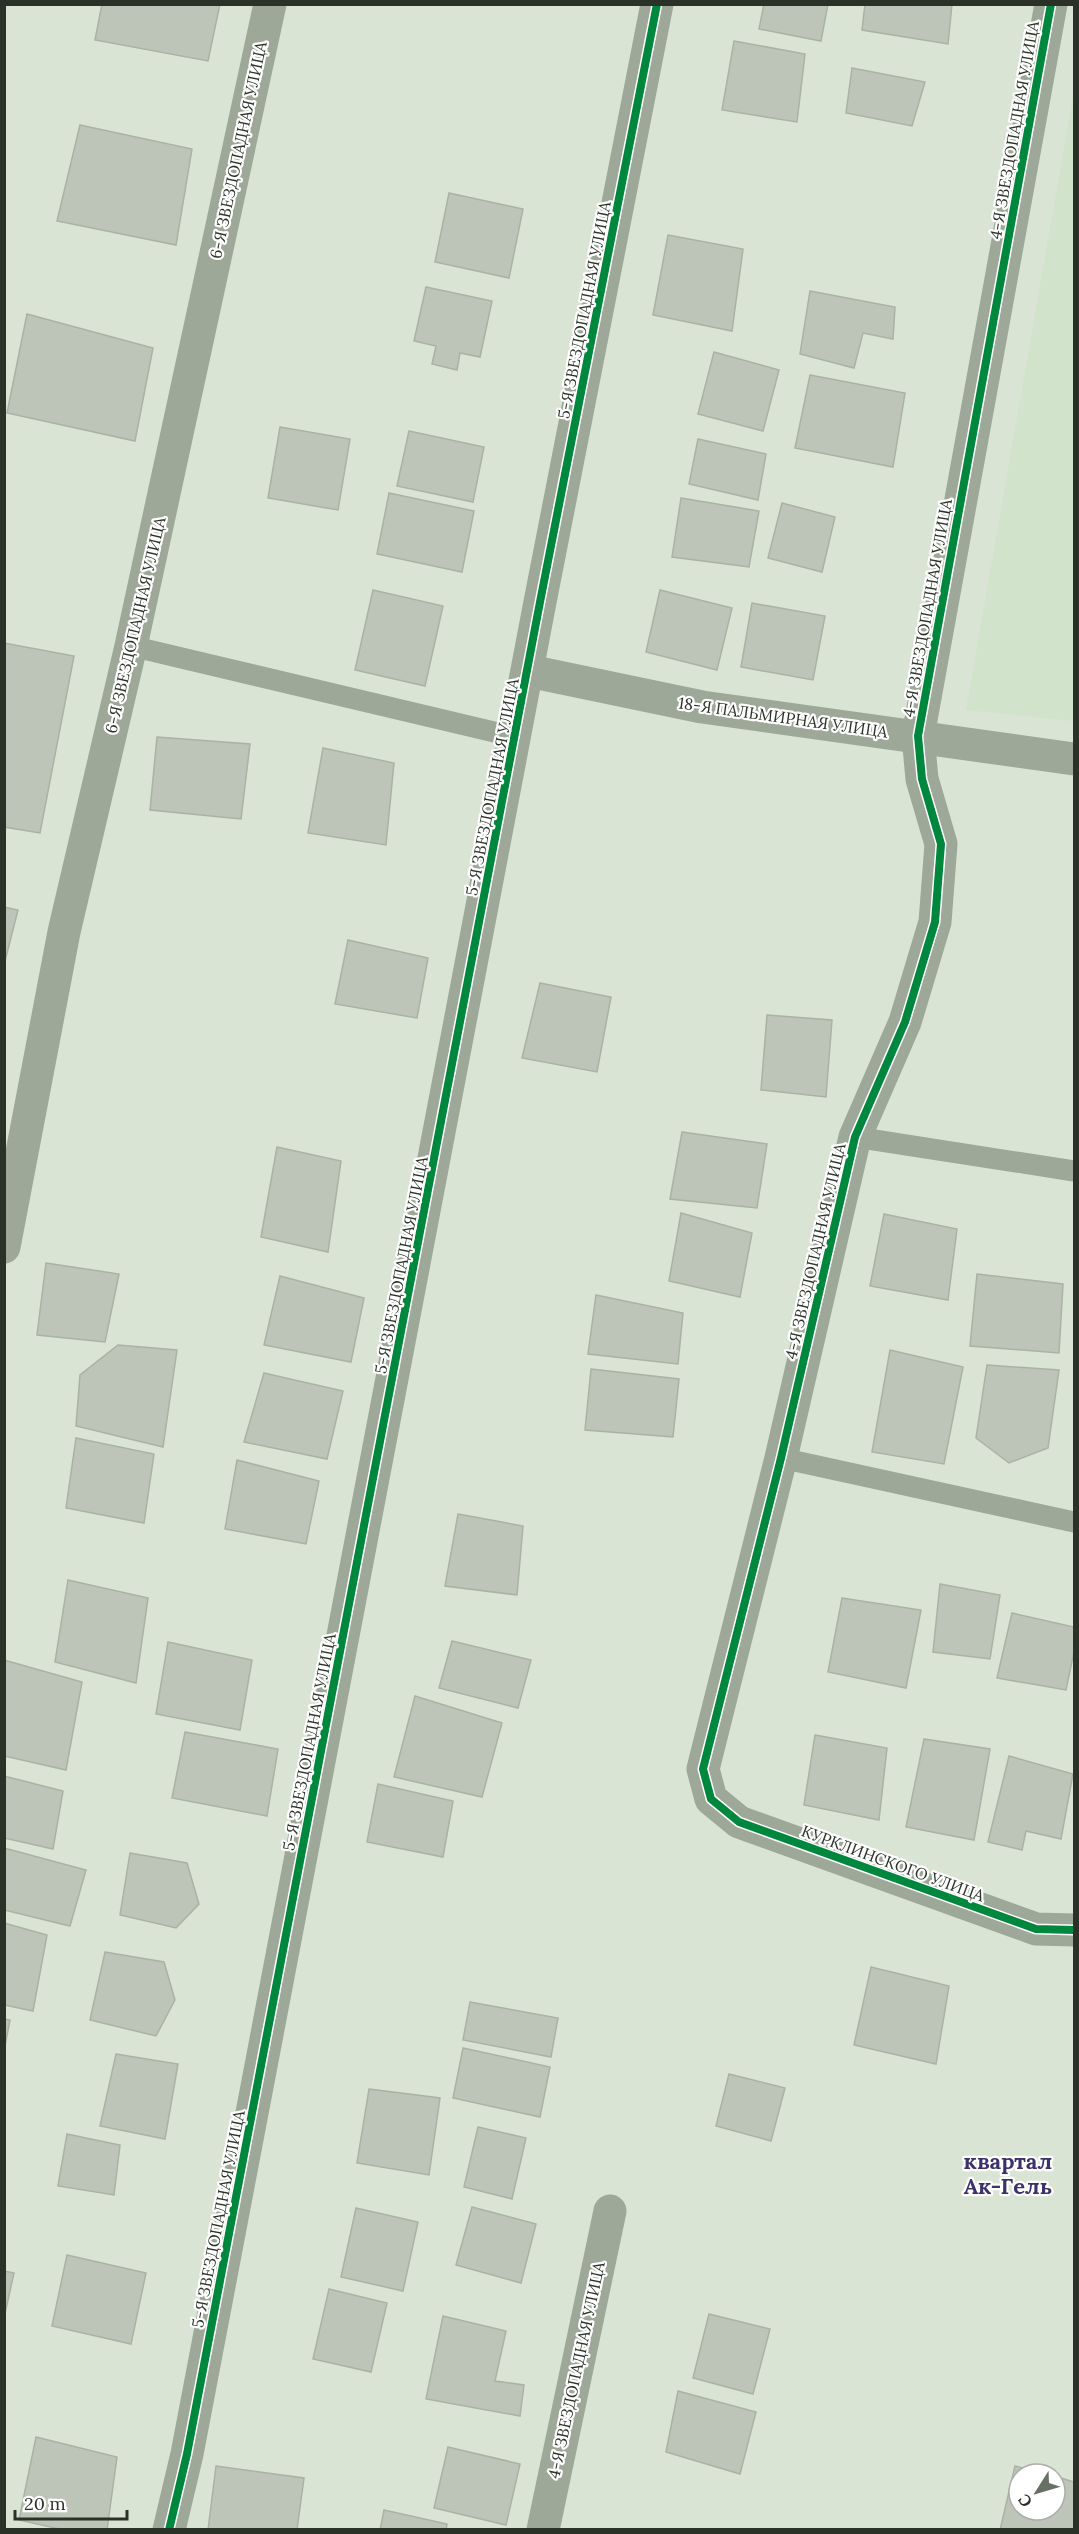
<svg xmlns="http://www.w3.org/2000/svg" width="1079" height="2534" viewBox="0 0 1079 2534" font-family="Lora,serif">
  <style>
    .built { fill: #d1e3ca }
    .building { fill: #bcc5b8; stroke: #aab2a6; stroke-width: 1.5 }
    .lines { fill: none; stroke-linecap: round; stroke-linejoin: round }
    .service { stroke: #9da898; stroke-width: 21 }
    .minor { stroke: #9da898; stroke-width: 33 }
    .cycleway-casing { stroke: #fff; stroke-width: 11 }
    .cycleway { stroke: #00873e; stroke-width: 8 }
    .labels { text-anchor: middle; stroke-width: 4.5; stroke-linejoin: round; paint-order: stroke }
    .street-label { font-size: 16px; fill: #2a3227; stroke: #fff }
    .district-label { font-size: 22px; font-weight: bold; fill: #3b316d; stroke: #fff }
  </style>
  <rect width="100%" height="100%" fill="#d9e4d4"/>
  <path class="built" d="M 1074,91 L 1074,721 L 966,710 Z"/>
  <g class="building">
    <path d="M 102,4 L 220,4 L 208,61 L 95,40 Z"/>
    <path d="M 764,4 L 828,4 L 821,41 L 759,29 Z"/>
    <path d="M 865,4 L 952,4 L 948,44 L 862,30 Z"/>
    <path d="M 734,41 L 805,54 L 797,122 L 722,110 Z"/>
    <path d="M 852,68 L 925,82 L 912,126 L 846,113 Z"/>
    <path d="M 80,125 L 192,149 L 176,245 L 57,221 Z"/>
    <path d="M 449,193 L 523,209 L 509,278 L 435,262 Z"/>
    <path d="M 668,235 L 743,249 L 732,331 L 653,315 Z"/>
    <path d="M 426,287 L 492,301 L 480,357 L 460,353 L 457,370 L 432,364 L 436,346 L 414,341 Z"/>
    <path d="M 810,291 L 895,307 L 893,339 L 863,333 L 854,368 L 800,354 Z"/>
    <path d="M 27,314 L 153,348 L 135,441 L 7,413 Z"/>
    <path d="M 714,352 L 779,370 L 763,431 L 698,414 Z"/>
    <path d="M 810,375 L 905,393 L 893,467 L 795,448 Z"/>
    <path d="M 280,427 L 350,439 L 338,510 L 268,498 Z"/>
    <path d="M 409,431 L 484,447 L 473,502 L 397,486 Z"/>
    <path d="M 698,439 L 766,454 L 758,500 L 689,484 Z"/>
    <path d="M 389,493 L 474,511 L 462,572 L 377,554 Z"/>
    <path d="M 681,498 L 759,511 L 749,567 L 672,557 Z"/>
    <path d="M 782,503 L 835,517 L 822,572 L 768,558 Z"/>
    <path d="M 373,590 L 443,606 L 425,686 L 355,670 Z"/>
    <path d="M 660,590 L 732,608 L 717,670 L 646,652 Z"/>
    <path d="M 752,603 L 825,616 L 813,680 L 741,667 Z"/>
    <path d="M 4,643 L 74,656 L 40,833 L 4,827 Z"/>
    <path d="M 157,737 L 250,744 L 241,819 L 150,810 Z"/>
    <path d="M 323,748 L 394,763 L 386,845 L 308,833 Z"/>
    <path d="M 4,907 L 18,910 L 4,965 Z"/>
    <path d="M 348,940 L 428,958 L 417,1018 L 335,1004 Z"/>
    <path d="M 540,983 L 611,997 L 597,1072 L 522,1058 Z"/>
    <path d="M 767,1015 L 832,1020 L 826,1097 L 761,1090 Z"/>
    <path d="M 682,1132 L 767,1144 L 757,1208 L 670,1199 Z"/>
    <path d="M 277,1147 L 341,1161 L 328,1252 L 261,1237 Z"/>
    <path d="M 681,1213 L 752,1233 L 740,1297 L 669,1281 Z"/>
    <path d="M 884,1214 L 957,1229 L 948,1300 L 870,1286 Z"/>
    <path d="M 46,1263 L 119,1274 L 105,1342 L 37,1335 Z"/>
    <path d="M 977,1274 L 1063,1284 L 1059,1353 L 970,1346 Z"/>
    <path d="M 280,1276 L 364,1298 L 351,1362 L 264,1345 Z"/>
    <path d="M 596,1295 L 683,1313 L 678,1364 L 588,1354 Z"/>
    <path d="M 118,1345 L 177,1350 L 163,1447 L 76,1426 L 80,1375 Z"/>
    <path d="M 890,1350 L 963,1367 L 944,1464 L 872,1452 Z"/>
    <path d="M 987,1365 L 1059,1370 L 1048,1448 L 1009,1463 L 976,1438 Z"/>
    <path d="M 591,1369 L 679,1379 L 673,1437 L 585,1430 Z"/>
    <path d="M 264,1373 L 343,1391 L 327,1459 L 244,1442 Z"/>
    <path d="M 76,1438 L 154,1454 L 144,1523 L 66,1508 Z"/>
    <path d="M 237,1460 L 319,1481 L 306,1544 L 225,1529 Z"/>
    <path d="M 458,1514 L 523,1526 L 517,1595 L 445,1586 Z"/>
    <path d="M 68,1580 L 148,1598 L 136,1683 L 55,1662 Z"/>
    <path d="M 940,1584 L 1000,1595 L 990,1659 L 933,1652 Z"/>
    <path d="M 842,1598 L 921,1610 L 906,1688 L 828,1672 Z"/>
    <path d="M 1012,1613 L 1074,1627 L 1074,1652 L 1066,1690 L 997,1678 Z"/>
    <path d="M 452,1641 L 531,1660 L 518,1708 L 439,1688 Z"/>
    <path d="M 168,1642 L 252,1660 L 240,1730 L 156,1714 Z"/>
    <path d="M 4,1660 L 82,1682 L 66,1770 L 4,1756 Z"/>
    <path d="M 415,1696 L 502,1723 L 482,1797 L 394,1777 Z"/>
    <path d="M 185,1732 L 278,1749 L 267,1816 L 172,1798 Z"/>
    <path d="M 815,1735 L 887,1748 L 879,1820 L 804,1805 Z"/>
    <path d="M 924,1739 L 990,1749 L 974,1840 L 906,1827 Z"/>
    <path d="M 1009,1756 L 1073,1774 L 1061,1839 L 1026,1831 L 1022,1850 L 988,1842 Z"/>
    <path d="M 4,1776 L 63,1791 L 53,1849 L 4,1838 Z"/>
    <path d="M 378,1784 L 453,1801 L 443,1857 L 367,1842 Z"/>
    <path d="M 4,1848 L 86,1870 L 70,1926 L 4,1910 Z"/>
    <path d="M 130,1853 L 187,1863 L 199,1904 L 176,1928 L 120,1915 Z"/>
    <path d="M 4,1923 L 47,1935 L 33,2011 L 4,2005 Z"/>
    <path d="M 105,1952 L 164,1962 L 175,2000 L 156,2036 L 90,2020 Z"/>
    <path d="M 871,1967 L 949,1986 L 936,2064 L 854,2045 Z"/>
    <path d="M 470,2002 L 558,2018 L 551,2057 L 463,2040 Z"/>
    <path d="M 4,2019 L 10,2020 L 4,2051 Z"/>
    <path d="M 463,2048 L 550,2067 L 540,2117 L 453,2098 Z"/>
    <path d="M 116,2054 L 178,2064 L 165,2139 L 100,2126 Z"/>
    <path d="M 729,2074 L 785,2088 L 771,2141 L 716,2126 Z"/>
    <path d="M 369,2089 L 440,2098 L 429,2175 L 357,2163 Z"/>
    <path d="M 478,2127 L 526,2138 L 512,2199 L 464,2187 Z"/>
    <path d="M 67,2134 L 120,2145 L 114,2195 L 58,2186 Z"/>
    <path d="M 472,2207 L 536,2224 L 521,2283 L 456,2265 Z"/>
    <path d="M 356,2208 L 418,2222 L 403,2291 L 341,2277 Z"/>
    <path d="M 67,2255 L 146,2273 L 131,2344 L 52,2326 Z"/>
    <path d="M 4,2271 L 14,2273 L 4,2318 Z"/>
    <path d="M 329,2289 L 387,2303 L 371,2372 L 313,2359 Z"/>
    <path d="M 709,2314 L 770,2329 L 753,2394 L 693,2378 Z"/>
    <path d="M 443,2316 L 506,2331 L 495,2381 L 524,2385 L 520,2416 L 426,2399 Z"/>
    <path d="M 678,2391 L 756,2412 L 740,2474 L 666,2452 Z"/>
    <path d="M 36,2437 L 117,2457 L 107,2530 L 64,2530 L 19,2520 Z"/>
    <path d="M 448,2447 L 520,2464 L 506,2525 L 434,2508 Z"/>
    <path d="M 216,2466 L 304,2478 L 297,2530 L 208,2530 Z"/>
    <path d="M 1015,2466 L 1046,2474 L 1019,2474 L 1019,2510 L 1055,2510 L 1055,2476 L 1074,2482 L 1074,2530 L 1000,2530 Z"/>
    <path d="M 384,2510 L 447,2524 L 446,2530 L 380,2530 Z"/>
  </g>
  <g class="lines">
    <g class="service">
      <path d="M 131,646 L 515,737"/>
      <path d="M 855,1137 L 1074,1171"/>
      <path d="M 781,1458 L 1074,1522"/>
    </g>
    <g class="minor">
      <path d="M 1051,4 L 918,736 L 922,779 L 941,844 L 935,922 L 905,1022 L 855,1137 L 781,1458 L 703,1769 L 711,1799 L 739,1822 L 1036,1929 L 1074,1930"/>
      <path d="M 529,671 L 702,707 L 1074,759"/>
      <path d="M 4,1247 L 64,932 L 131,646 L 270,4"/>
      <path d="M 169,2530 L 187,2454 L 540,602 L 657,4"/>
      <path d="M 543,2530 L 610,2211"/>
    </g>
    <defs>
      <g id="cycleway">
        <path d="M 1051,4 L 918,736 L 922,779 L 941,844 L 935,922 L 905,1022 L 855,1137 L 781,1458 L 703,1769 L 711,1799 L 739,1822 L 1036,1929 L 1074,1930"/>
        <path d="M 169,2530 L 187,2454 L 540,602 L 657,4"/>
      </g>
    </defs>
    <use href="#cycleway" class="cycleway-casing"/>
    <use href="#cycleway" class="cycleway"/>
  </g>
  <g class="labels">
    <g class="street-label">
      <text transform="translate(1014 130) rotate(-80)" y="6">4-Я ЗВЕЗДОПАДНАЯ УЛИЦА</text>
      <text transform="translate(238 150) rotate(-78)" y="6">6-Я ЗВЕЗДОПАДНАЯ УЛИЦА</text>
      <text transform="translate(584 310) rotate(-79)" y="6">5-Я ЗВЕЗДОПАДНАЯ УЛИЦА</text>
      <text transform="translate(927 608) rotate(-80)" y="6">4-Я ЗВЕЗДОПАДНАЯ УЛИЦА</text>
      <text transform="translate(135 625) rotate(-77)" y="6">6-Я ЗВЕЗДОПАДНАЯ УЛИЦА</text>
      <text transform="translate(783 717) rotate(8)" y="6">18-Я ПАЛЬМИРНАЯ УЛИЦА</text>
      <text transform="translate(492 787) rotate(-79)" y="6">5-Я ЗВЕЗДОПАДНАЯ УЛИЦА</text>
      <text transform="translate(815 1251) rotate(-77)" y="6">4-Я ЗВЕЗДОПАДНАЯ УЛИЦА</text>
      <text transform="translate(401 1265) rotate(-79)" y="6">5-Я ЗВЕЗДОПАДНАЯ УЛИЦА</text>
      <text transform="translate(309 1742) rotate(-79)" y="6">5-Я ЗВЕЗДОПАДНАЯ УЛИЦА</text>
      <text transform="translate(893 1863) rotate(20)" y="6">КУРКЛИНСКОГО УЛИЦА</text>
      <text transform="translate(218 2219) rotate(-79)" y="6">5-Я ЗВЕЗДОПАДНАЯ УЛИЦА</text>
      <text transform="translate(576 2370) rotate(-78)" y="6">4-Я ЗВЕЗДОПАДНАЯ УЛИЦА</text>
    </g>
    <g class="district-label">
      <text x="1008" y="2169">квартал<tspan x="1008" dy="25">Ак-Гель</tspan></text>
    </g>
  </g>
  <rect width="1079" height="2534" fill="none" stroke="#2a3227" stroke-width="12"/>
  <g transform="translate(1037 2492) rotate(233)"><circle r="28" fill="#ffffff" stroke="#aaada9" stroke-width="1.5"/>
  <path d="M0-4.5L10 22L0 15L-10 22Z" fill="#677064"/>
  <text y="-9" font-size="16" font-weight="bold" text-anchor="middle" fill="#2a3227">С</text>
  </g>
  <path d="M15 2510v9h112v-9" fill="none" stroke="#2a3227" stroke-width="3"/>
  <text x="24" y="2510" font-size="18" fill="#2a3227" stroke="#ffffff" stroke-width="4.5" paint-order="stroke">20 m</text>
</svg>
